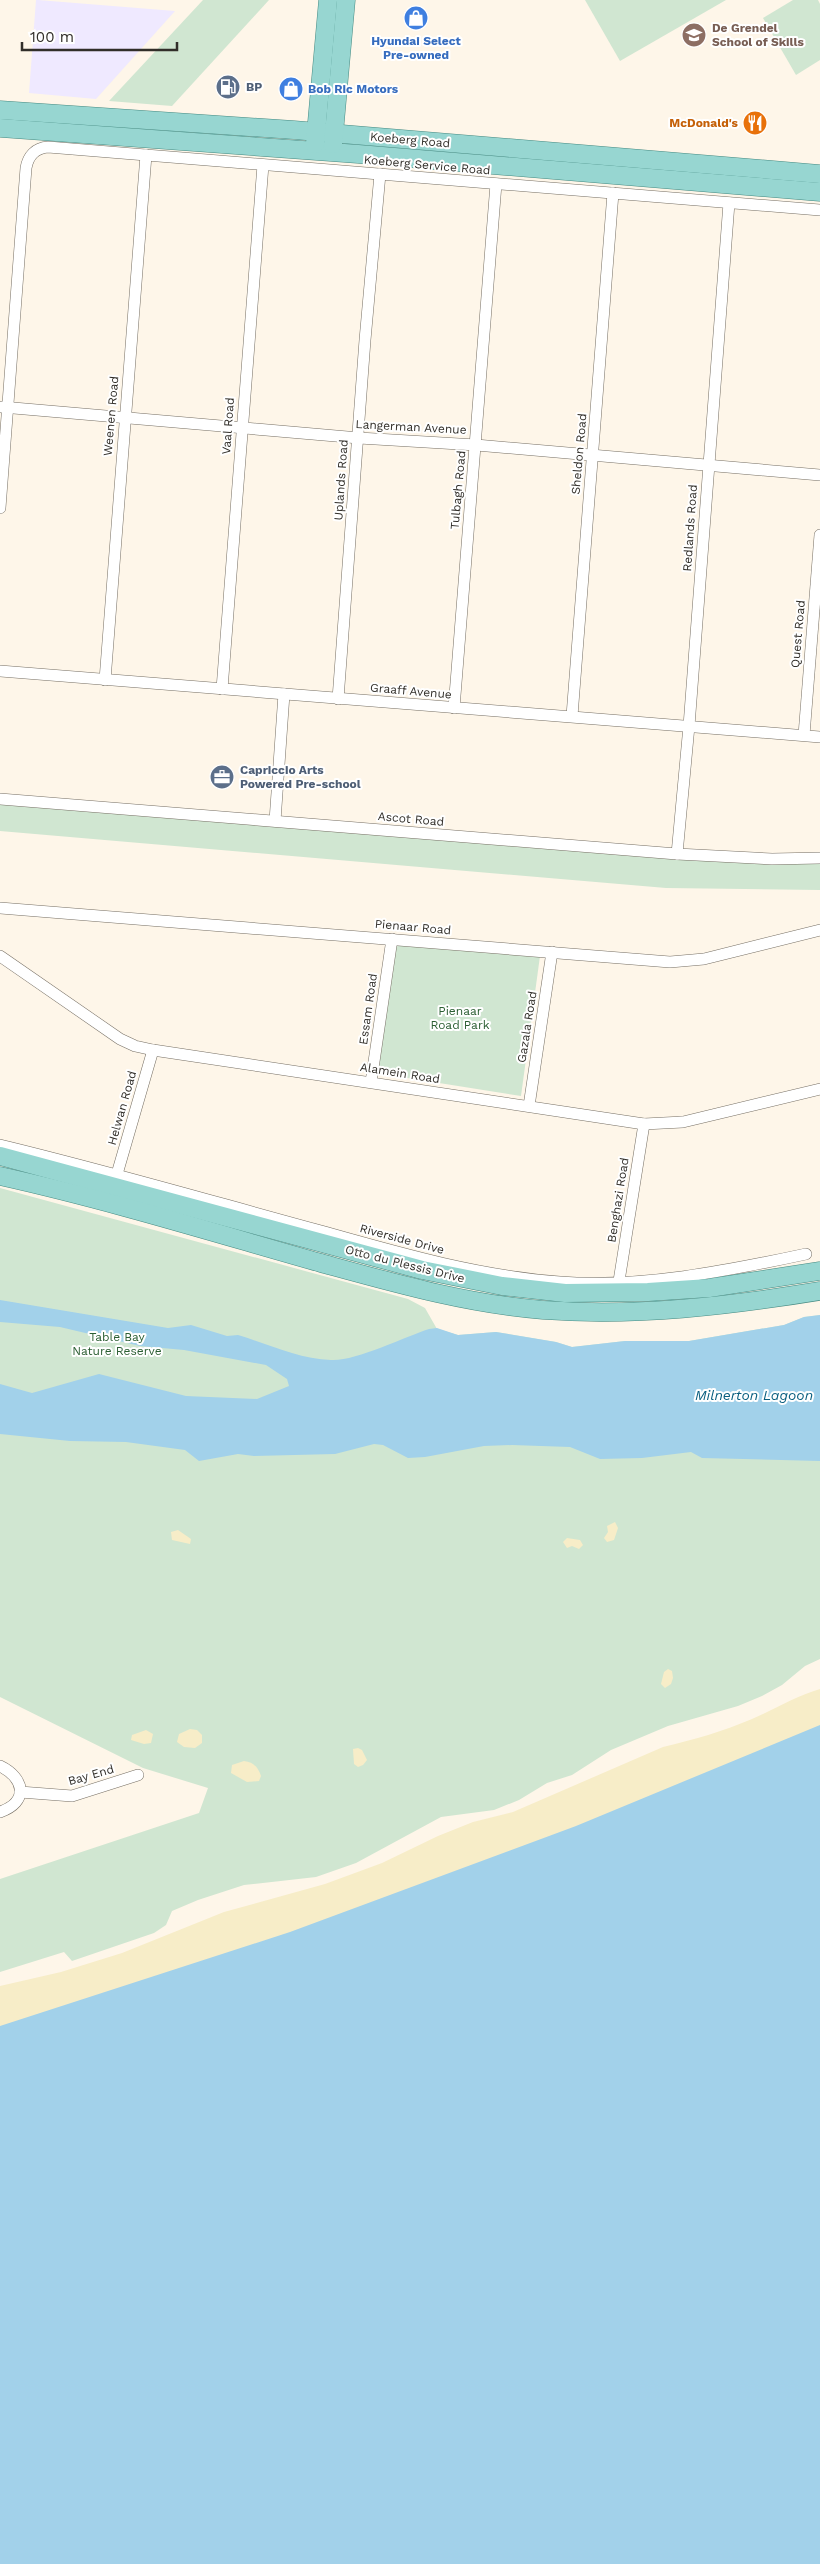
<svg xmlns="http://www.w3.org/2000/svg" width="820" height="2564" viewBox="0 0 820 2564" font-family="'Work Sans',sans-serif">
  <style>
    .industrial { fill: #efe9ff }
    .green { fill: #d0e6d1 }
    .sand { fill: #f7edc8 }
    .water { fill: #a2d1ea }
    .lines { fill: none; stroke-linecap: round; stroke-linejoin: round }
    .minor-casing { stroke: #766f64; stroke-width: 12 }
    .primary-casing { stroke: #468a82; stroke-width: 19 }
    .minor { stroke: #fff; stroke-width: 11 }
    .primary { stroke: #97d6d1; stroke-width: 18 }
    .labels { text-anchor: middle; stroke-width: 4; stroke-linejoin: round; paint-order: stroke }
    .education-label { font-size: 12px; font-weight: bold; fill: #785e54; stroke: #fff; text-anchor: start }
    .shop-label { font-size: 12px; font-weight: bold; fill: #366cbe; stroke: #fff }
    .service-label { font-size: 12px; font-weight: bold; fill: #4e5e75; stroke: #fff; text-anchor: start }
    .food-label { font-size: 12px; font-weight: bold; fill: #c56008; stroke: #fff; text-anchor: end }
    .street-label { font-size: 12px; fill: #312e29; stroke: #fff }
    .park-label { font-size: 12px; fill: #2b5e32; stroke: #fff }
    .water-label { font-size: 14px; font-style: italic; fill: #085e7f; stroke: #fff }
  </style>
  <rect width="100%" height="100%" fill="#fef6e9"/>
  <path class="industrial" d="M 36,0 L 38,0 L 175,11 L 96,99 L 29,93 Z"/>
  <g class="green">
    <path d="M 203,0 L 269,0 L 172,106 L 109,101 Z"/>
    <path d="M 585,0 L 726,0 L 620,61 Z"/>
    <path d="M 793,0 L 818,0 L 820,4 L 820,60 L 796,75 L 763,18 Z"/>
    <path d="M 0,799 L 677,854 L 820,858 L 820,890 L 666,888 L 0,831 Z"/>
    <path d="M 394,945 L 540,956 L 521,1096 L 376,1073 Z"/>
    <path d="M 0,1188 L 408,1299 L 425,1308 L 437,1329 L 458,1335 L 496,1332 L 556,1342 L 572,1347 L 625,1341 L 689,1341 L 784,1325 L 804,1317 L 820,1315 L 820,1659 L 805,1666 L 782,1685 L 762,1696 L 738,1706 L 668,1726 L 611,1750 L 572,1775 L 547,1783 L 519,1800 L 494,1810 L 441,1817 L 356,1863 L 316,1877 L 244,1885 L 198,1900 L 172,1911 L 166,1925 L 154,1933 L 72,1961 L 64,1952 L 0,1972 L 0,1879 L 199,1813 L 208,1788 L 143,1768 L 0,1697 Z"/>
  </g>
  <g class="sand">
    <path d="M 615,1522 L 618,1528 L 614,1540 L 607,1542 L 604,1538 L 608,1532 L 607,1526 Z"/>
    <path d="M 178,1530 L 191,1539 L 190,1544 L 172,1540 L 171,1532 Z"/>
    <path d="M 567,1538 L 580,1540 L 583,1545 L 579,1549 L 572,1546 L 567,1548 L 563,1542 Z"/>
    <path d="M 668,1669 L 672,1671 L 673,1678 L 671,1684 L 665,1688 L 661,1684 L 664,1672 Z"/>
    <path d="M 820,1689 L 820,1762 L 0,2075 L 0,1986 L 61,1972 L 122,1953 L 224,1912 L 325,1884 L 382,1863 L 438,1836 L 473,1822 L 513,1812 L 663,1747 C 693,1740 724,1731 752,1719 C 775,1709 796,1696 820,1689 Z"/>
    <path d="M 190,1729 L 197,1730 L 202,1735 L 202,1743 L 195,1748 L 184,1747 L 177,1742 L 179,1734 Z"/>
    <path d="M 146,1730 L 153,1734 L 151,1743 L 144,1744 L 131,1740 L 132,1735 Z"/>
    <path d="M 358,1748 L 362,1750 L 367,1760 L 363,1765 L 358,1767 L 354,1764 L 353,1749 Z"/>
    <path d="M 244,1761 C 253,1762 258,1767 261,1776 L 259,1781 L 247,1782 L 231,1773 L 232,1765 Z"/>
  </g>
  <g class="water">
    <path d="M 0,1300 L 168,1328 L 191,1325 L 227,1336 L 238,1335 C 268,1344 299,1359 331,1360 C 353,1362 405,1337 429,1329 L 437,1328 L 458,1335 L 496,1332 L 556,1342 L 572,1347 L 625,1341 L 689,1341 L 784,1325 L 804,1317 L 820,1315 L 820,1461 L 702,1458 L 691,1452 L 642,1458 L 600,1459 L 570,1447 L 512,1445 L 484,1446 L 425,1457 L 408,1458 L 383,1445 L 374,1444 L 335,1454 L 254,1456 L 238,1454 L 199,1461 L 185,1450 L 126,1442 L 70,1441 L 0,1434 L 0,1384 L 32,1393 L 99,1374 L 186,1396 L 257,1399 L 289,1386 L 287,1379 L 266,1365 L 184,1350 L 140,1346 L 60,1327 L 0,1322 Z"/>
    <path d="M 820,1725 L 820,2564 L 0,2564 L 0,2026 L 290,1932 L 576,1826 Z"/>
  </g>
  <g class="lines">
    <defs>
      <g id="minor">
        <path d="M 2,407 L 359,438 L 476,445 L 820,475"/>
        <path d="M 0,508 L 26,168 C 28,156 35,148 48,147 L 820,210"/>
        <path d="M 0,671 L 820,737"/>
        <path d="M 105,680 L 146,155"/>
        <path d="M 222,689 L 263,165"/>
        <path d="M 338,699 L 365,340 L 380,174"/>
        <path d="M 454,708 L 496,184"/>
        <path d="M 572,716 L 613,193"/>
        <path d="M 804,735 L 820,535"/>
        <path d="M 0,799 L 677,854 L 772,859 L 820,858"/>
        <path d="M 275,821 L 284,694"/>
        <path d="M 677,854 L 689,726 L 729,203"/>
        <path d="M 0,908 L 670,962 L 704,959 L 820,930"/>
        <path d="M 0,956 L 120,1039 L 135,1046 L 153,1050 L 644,1124 L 683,1122 L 820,1089"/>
        <path d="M 371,1082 L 392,939"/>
        <path d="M 529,1106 L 552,952"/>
        <path d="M 0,1145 C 108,1171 214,1202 321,1231 C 399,1253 478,1276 560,1282 C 641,1288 727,1271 806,1254"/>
        <path d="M 117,1174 L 153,1050"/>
        <path d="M 619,1281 L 644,1124"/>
        <path d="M 0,1766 C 25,1778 29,1802 0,1812"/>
        <path d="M 20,1792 L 72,1796 L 138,1775"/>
      </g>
      <g id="primary">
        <path d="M 0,110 L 294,130 L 820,174"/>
        <path d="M 0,128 L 358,154 L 820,192"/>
        <path d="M 315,144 L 328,0"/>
        <path d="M 333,144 L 346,0"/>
        <path d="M 0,1156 L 422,1270 L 502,1286 L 565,1293 L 648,1292 L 709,1288 L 820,1271"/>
        <path d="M 0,1176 C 108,1200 215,1233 321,1263 C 394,1283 467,1304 543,1310 C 636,1317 728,1306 820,1291"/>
      </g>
    </defs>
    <use href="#minor" class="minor-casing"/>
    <use href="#primary" class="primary-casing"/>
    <use href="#minor" class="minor"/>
    <use href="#primary" class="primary"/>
  </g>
  <defs>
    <symbol id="shop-disc" viewBox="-11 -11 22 22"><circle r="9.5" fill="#3f7fe0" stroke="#fff"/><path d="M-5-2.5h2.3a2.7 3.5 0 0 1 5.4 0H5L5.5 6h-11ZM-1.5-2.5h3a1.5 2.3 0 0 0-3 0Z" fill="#fff"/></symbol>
    <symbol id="school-disc" viewBox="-11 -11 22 22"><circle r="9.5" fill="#8d6e63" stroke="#fff"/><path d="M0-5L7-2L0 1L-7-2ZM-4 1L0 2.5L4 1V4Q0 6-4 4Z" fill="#fff"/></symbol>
    <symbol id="fuel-disc" viewBox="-11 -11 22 22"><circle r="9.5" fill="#5c6f8a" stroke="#fff"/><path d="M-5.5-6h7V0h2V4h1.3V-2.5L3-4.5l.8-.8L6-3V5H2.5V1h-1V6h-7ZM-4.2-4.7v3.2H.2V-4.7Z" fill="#fff"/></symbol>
    <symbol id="restaurant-disc" viewBox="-11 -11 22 22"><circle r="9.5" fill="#e8710a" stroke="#fff"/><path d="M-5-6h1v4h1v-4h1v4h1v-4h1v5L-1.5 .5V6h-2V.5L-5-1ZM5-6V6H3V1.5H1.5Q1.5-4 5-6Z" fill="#fff"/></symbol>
    <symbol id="office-disc" viewBox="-11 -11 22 22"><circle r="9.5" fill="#5c6f8a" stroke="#fff"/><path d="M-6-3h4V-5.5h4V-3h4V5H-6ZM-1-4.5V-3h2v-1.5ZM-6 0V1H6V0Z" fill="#fff"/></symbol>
  </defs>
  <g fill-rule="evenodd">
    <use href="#shop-disc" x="402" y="4" width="28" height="28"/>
    <use href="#school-disc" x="680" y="21" width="28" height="28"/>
    <use href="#fuel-disc" x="214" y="73" width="28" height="28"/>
    <use href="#shop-disc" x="277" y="75" width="28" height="28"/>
    <use href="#restaurant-disc" x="741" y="109" width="28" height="28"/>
    <use href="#office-disc" x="208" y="763" width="28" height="28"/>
  </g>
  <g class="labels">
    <g class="education-label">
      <text x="712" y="32">De Grendel<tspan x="712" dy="14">School of Skills</tspan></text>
    </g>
    <g class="shop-label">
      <text x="416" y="45">Hyundai Select<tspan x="416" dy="14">Pre-owned</tspan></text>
      <text x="308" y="93" text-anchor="start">Bob Ric Motors</text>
    </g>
    <g class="service-label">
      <text x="246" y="91">BP</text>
      <text x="240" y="774">Capriccio Arts<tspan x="240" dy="14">Powered Pre-school</tspan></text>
    </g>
    <g class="food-label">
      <text x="738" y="127">McDonald's</text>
    </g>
    <g class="street-label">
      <text transform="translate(410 140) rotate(5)" y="4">Koeberg Road</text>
      <text transform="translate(427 165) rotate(5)" y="4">Koeberg Service Road</text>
      <text transform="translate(111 416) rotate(-85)" y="4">Weenen Road</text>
      <text transform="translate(228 426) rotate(-86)" y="4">Vaal Road</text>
      <text transform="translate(411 427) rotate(3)" y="4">Langerman Avenue</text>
      <text transform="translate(579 454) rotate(-85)" y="4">Sheldon Road</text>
      <text transform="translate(341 480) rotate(-86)" y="4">Uplands Road</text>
      <text transform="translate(458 490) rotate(-85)" y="4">Tulbagh Road</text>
      <text transform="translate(690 528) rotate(-86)" y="4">Redlands Road</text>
      <text transform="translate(798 634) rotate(-85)" y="4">Quest Road</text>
      <text transform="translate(411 691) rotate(5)" y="4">Graaff Avenue</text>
      <text transform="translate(411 819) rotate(5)" y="4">Ascot Road</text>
      <text transform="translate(413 927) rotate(5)" y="4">Pienaar Road</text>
      <text transform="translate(368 1009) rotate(-82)" y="4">Essam Road</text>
      <text transform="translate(527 1027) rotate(-81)" y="4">Gazala Road</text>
      <text transform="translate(400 1073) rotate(9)" y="4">Alamein Road</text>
      <text transform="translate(122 1108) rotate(-74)" y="4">Helwan Road</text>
      <text transform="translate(618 1200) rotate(-81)" y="4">Benghazi Road</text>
      <text transform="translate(402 1239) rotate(15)" y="4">Riverside Drive</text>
      <text transform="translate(405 1264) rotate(14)" y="4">Otto du Plessis Drive</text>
      <text transform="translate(91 1775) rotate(-16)" y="4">Bay End</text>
    </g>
    <g class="park-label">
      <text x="460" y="1015">Pienaar<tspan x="460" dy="14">Road Park</tspan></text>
      <text x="117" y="1341">Table Bay<tspan x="117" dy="14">Nature Reserve</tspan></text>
    </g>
    <g class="water-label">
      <text x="754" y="1400">Milnerton Lagoon</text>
    </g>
  </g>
  <path d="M22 42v8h155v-8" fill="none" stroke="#312e29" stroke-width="2.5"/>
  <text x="30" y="42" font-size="15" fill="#312e29" stroke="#ffffff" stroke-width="4" paint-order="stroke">100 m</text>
</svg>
